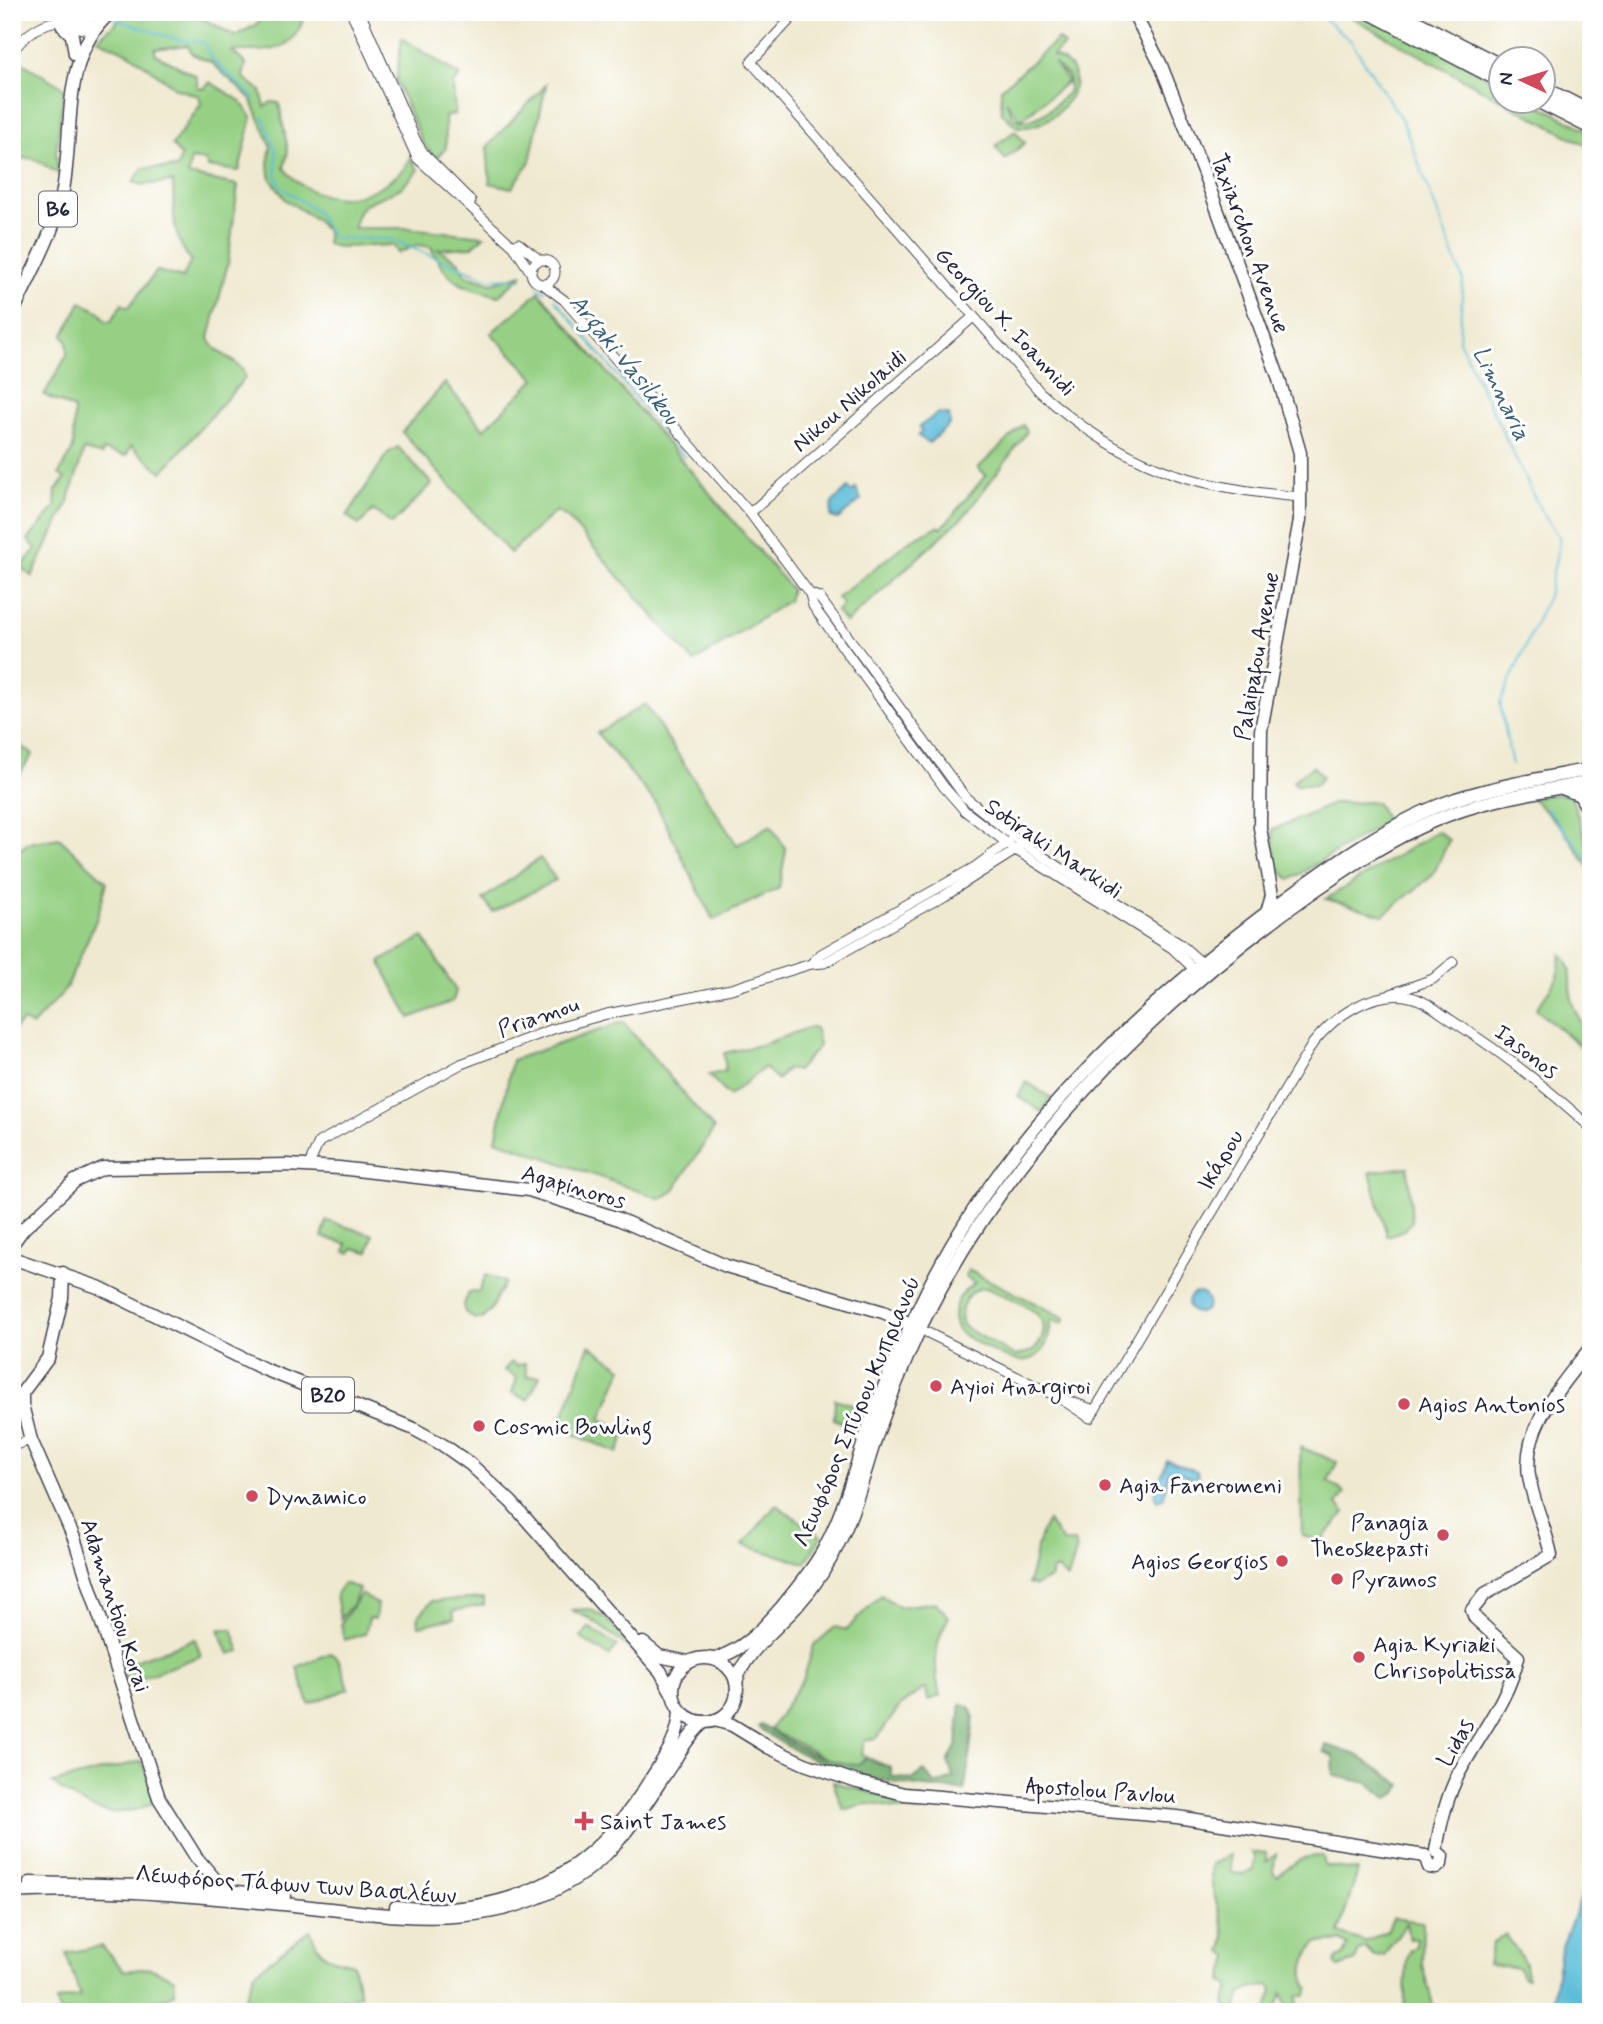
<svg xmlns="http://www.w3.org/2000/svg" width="1603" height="2024" viewBox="0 0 1603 2024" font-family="Mynerve,sans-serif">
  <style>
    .green { fill: #95d084; stroke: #5c7960; stroke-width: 2; fill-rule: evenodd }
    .forest { fill: #78b272; stroke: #4d6a56; stroke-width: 2 }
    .water { fill: #5bbcd9; stroke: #3e6f8a; stroke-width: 2 }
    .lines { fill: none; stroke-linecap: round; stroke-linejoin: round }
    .stream { stroke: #5bbcd9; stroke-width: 2 }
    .minor-casing { stroke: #414051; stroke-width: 11 }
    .major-casing { stroke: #414051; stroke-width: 15 }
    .highway-casing { stroke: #414051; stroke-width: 17 }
    .minor { stroke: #fff; stroke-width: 9 }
    .major { stroke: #fff; stroke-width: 12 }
    .highway { stroke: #fff; stroke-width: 14 }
    .poi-dot { fill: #d1495b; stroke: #fff; stroke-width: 2.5 }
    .labels { text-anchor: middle; stroke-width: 6; stroke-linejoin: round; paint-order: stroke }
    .shield { fill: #fff; stroke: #646476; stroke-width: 2 }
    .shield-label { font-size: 21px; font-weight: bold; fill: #22223b }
    .street-label { font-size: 23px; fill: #22223b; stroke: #fff }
    .poi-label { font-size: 23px; fill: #22223b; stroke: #fff; text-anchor: start }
    .water-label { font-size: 24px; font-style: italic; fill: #39607a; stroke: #fff }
  </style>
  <rect width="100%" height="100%" fill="#fff"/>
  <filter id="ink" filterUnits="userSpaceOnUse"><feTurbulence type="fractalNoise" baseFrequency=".0143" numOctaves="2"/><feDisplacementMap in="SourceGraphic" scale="14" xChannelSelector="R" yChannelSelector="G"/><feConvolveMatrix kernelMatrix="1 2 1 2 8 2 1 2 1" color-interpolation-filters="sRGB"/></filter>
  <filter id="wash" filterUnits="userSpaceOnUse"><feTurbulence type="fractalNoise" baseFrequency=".00686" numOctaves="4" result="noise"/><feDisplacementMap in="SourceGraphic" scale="28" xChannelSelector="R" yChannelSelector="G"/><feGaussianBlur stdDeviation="1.57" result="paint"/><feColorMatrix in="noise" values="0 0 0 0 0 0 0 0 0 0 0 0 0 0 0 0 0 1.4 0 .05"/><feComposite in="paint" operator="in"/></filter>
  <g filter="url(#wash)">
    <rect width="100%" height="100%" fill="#efe9cf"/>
    <g class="green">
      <path d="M 129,12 L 191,12 L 235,36 L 254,26 L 268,12 L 306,12 C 292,57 270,50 232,51 L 246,64 L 243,77 L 261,91 L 265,107 L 271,102 L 279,103 L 288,151 L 284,168 C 298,186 318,197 342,198 C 363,199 404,178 410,157 L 418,170 C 412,177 405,186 397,190 C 374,203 359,197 354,228 L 407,228 L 484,236 L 472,247 L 438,249 L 458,261 L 466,275 L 492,283 L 523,274 L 499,296 C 462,287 447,283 431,247 L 417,245 L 398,253 L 393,245 L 338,247 L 327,244 L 327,233 L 318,221 L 286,200 L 271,179 L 268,164 L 271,146 L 251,99 L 211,62 L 192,54 L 188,45 L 155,49 L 155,54 L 196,76 L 198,88 L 205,88 L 210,82 L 240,101 L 252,117 L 239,171 L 208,167 L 205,161 L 191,159 L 188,175 L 238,185 L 228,263 L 209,338 C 215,357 243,359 245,378 L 162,472 L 131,446 L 126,456 L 103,450 L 102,455 L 84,450 L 68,503 L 32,576 L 21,568 L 36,548 L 28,540 L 55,507 L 56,490 L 65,479 L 59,474 L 73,449 L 74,409 L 44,395 L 67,355 L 67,340 L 63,336 L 81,302 L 100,312 L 106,321 L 111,321 L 122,304 L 128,308 L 157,271 L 183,278 L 191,260 C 171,238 174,211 173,182 L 141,185 L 133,182 L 143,168 L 177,168 L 181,156 L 172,145 L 201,104 L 199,96 L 177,89 L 129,53 L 97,39 Z"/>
      <path d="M 1342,12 L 1368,12 L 1501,84 L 1501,100 Z"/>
      <path d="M 402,38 L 460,76 L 453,84 L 455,114 L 445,117 L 446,148 L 436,158 L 423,144 L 396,81 Z"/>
      <path d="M 1058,39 L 1064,45 L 1053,56 C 1105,74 1052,135 1016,126 L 1001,112 L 1001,89 ZM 1054,63 L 1068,76 L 1069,91 C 1056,105 1034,128 1014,118 L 1006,101 L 1021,120 L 1068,81 Z"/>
      <path d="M 16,59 L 64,88 L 56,153 L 59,174 L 33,158 L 12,159 L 12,64 Z"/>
      <path d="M 546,85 L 530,161 L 512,188 L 490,183 L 487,147 Z"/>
      <path d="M 1505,102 L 1534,102 L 1591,132 L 1591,148 Z"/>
      <path d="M 1015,131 L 1025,143 L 1005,159 L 995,146 Z"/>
      <path d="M 539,292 L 791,589 L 788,601 L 694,662 L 568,518 L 556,511 L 510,553 L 402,432 L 445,383 L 484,429 L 535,379 L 491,333 Z"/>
      <path d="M 1023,425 L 1027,431 L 1020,442 L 965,515 L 846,623 L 836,611 L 843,605 L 837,598 L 909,541 L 938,526 L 942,528 L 986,475 L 978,468 Z"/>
      <path d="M 398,447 L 432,484 L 392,524 L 373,510 L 359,525 L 347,516 L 388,453 Z"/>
      <path d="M 645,704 L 737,845 L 771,825 L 786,850 L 779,888 L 713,920 L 655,802 L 597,733 Z"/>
      <path d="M 12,740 L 33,754 L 12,785 Z"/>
      <path d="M 1313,766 L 1322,777 L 1316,785 L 1296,785 L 1293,781 Z"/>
      <path d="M 1557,794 L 1571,796 L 1591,855 L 1591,870 L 1562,828 L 1532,798 Z"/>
      <path d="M 1376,802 L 1387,821 L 1290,880 L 1276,864 L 1272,830 L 1335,803 Z"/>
      <path d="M 1438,831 L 1449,840 L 1433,875 L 1383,915 L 1326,899 Z"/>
      <path d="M 59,838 L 107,882 L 97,918 L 66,989 L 32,1026 L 23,1021 L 12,1031 L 12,856 L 28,843 Z"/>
      <path d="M 540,858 L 556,880 L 493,912 L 483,899 Z"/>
      <path d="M 423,937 L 456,991 L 453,1001 L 410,1018 L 380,962 Z"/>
      <path d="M 1561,954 C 1576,967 1569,985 1572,1002 C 1575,1012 1582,1024 1586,1034 L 1591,1030 L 1591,1055 L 1536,1009 L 1558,977 Z"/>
      <path d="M 623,1022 L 714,1129 L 673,1191 L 661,1199 L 496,1140 L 512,1060 Z"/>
      <path d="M 810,1027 L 816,1030 L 819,1046 L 797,1071 L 787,1069 L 777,1080 L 765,1067 L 729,1096 L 709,1075 L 726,1071 L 724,1053 L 764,1044 Z"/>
      <path d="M 1027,1082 L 1051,1098 L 1042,1112 L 1018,1096 Z"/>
      <path d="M 1408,1167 L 1412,1221 L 1405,1230 L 1387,1236 L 1370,1172 Z"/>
      <path d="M 327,1221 L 373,1235 L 368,1252 L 353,1248 L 351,1253 L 345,1252 L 347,1244 L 322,1237 Z"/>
      <path d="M 968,1270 L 1065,1318 L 1062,1324 L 1050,1319 C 1051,1329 1049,1338 1045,1346 C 1027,1380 983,1345 960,1333 C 947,1314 957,1294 975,1283 L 965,1277 ZM 987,1288 C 1013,1301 1067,1314 1033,1351 L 1016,1356 L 964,1327 C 956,1310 967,1287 987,1288 Z"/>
      <path d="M 486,1275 L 505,1282 L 490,1311 L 482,1319 L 475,1319 L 465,1312 L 463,1306 L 469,1293 L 479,1291 Z"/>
      <path d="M 589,1345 L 622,1368 L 601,1419 L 626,1432 L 618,1453 L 566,1431 L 561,1423 Z"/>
      <path d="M 511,1362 L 517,1366 L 525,1363 L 527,1376 L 540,1376 L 528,1400 L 512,1393 L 517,1378 L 504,1370 Z"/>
      <path d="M 835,1399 L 854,1405 L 848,1425 L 834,1419 Z"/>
      <path d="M 1300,1447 L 1337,1462 L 1328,1481 L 1345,1493 L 1337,1504 L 1345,1513 L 1319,1542 L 1302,1535 Z"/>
      <path d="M 776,1505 L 822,1536 L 805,1563 L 743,1545 Z"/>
      <path d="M 1048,1521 L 1063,1542 L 1074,1542 L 1077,1549 L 1068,1578 L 1057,1569 L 1051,1572 L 1051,1578 L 1035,1586 L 1028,1583 C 1035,1563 1036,1538 1048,1521 Z"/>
      <path d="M 344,1583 L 359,1589 L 354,1602 L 340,1619 L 336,1594 Z"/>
      <path d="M 361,1594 L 377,1604 L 375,1619 L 369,1618 L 365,1634 L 344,1640 L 341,1623 Z"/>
      <path d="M 881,1595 L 899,1607 L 935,1602 L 949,1617 C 934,1641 933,1668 940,1696 L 928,1700 L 926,1689 L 923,1689 L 901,1705 L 877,1738 L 864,1740 L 862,1754 L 866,1757 L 859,1764 L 839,1765 L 770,1730 L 804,1677 L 814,1645 L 835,1627 L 846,1630 Z"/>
      <path d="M 484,1598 L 484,1605 L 453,1611 L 454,1618 L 419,1626 L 417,1618 L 432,1601 Z"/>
      <path d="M 590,1609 L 607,1619 L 635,1652 L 589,1618 L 570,1610 Z"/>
      <path d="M 589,1627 L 617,1646 L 609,1656 L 581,1638 Z"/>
      <path d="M 219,1629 L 232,1629 L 240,1651 L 229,1654 Z"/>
      <path d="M 195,1639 L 201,1656 L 127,1683 L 122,1670 L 126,1664 Z"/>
      <path d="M 330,1653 L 338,1658 L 349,1689 L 309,1704 L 297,1667 Z"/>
      <path d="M 142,1761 L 155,1796 L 151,1804 C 110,1823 86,1808 52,1783 Z"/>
      <path d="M 833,1782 L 883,1796 L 934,1801 C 922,1821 890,1804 869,1804 C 859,1803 853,1810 843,1809 Z"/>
      <path d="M 1252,1852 L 1266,1853 L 1266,1862 L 1276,1854 L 1273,1872 L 1277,1876 C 1293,1863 1301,1855 1323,1856 L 1325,1866 L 1358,1870 L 1339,1933 L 1365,1942 L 1387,1931 L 1393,1918 L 1423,1922 L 1422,1965 L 1435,2012 L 1404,2012 L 1407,1959 L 1409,1951 L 1416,1946 L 1416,1939 L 1409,1939 L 1406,1923 L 1384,1955 L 1374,1956 L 1365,1947 L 1358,1951 L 1356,1961 L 1339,1967 L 1335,1963 L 1337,1958 L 1343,1956 L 1348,1946 L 1341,1941 L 1316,1943 C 1305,1957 1298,1973 1309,1988 L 1306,1995 L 1298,1995 L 1297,2007 L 1287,2007 L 1282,1993 L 1275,2012 L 1266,2012 L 1273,1990 L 1269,1985 L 1250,1989 L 1240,1995 L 1236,2012 L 1230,2012 L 1225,2003 L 1230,1987 L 1222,1981 L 1229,1957 L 1222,1952 C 1231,1919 1207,1901 1212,1864 L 1230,1855 L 1232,1873 L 1244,1874 L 1254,1870 L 1255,1856 Z"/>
      <path d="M 310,1930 C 321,1958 325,1957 353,1964 L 360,1995 L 310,2003 L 303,2009 L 280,2007 L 281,2012 L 240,2012 L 254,1973 Z"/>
      <path d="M 1506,1934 L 1525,1963 L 1527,1978 L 1523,1978 L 1519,1968 L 1488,1964 L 1493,1942 Z"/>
      <path d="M 102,1946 L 124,1971 L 150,1968 L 175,1979 L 174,1993 C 162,2004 79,2012 59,2012 L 56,2001 L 80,1996 L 66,1953 Z"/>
    </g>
    <g class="forest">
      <path d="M 961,1703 L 970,1708 L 974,1718 L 965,1790 C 893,1787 816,1771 758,1727 L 761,1724 C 789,1744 824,1765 859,1764 L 866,1757 L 891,1768 L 891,1776 L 912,1780 L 924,1771 L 936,1784 L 954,1778 L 948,1762 L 957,1744 Z"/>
      <path d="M 1326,1745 L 1357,1755 L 1402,1785 L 1396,1794 L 1387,1798 L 1368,1783 L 1334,1776 L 1333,1756 L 1324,1752 Z"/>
    </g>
    <g class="water">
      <path d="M 938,413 L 949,415 L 950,424 L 929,443 L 918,436 L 922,431 L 919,427 Z"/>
      <path d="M 848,488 L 852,492 L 856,488 L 861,500 L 838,519 L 831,517 L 832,503 Z"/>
      <circle cx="1198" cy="1303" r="10"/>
      <path d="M 1167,1460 L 1197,1471 L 1198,1476 L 1191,1478 L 1176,1470 L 1169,1471 L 1164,1497 L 1157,1501 L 1154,1495 Z"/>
      <path d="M 1591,1872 L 1591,2012 L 1551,2012 L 1561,1949 Z"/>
    </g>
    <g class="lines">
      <g class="stream">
        <path d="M 1316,12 L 1351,41 L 1403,122 L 1463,280 L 1459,341 L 1540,509 L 1560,539 L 1548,596 L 1500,703 L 1512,765"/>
        <path d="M 114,19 L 179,40 L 203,42 L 212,59 L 254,98"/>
        <path d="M 263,117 L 276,150 L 276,175 L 281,187 L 316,211 L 333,238 L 390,239 L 487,278 L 522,279"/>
        <path d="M 537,287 L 545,291"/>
        <path d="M 555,299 L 684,457"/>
        <path d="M 1547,809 L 1591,863"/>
      </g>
    </g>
  </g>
  <g filter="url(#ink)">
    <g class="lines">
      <defs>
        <g id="minor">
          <path d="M 351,12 L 417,158 L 514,247 L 530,271"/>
          <path d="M 360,12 L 417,143 L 425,155 L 471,201"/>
          <path d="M 797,12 L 751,62 L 1040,392 C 1123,466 1191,488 1301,497"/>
          <path d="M 64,25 L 93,31"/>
          <path d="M 12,52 C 35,22 61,13 96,26"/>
          <path d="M 518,243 L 540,260"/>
          <circle cx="543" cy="272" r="12"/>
          <path d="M 544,285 L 564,300 L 750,513 L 810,594 L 813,606 L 944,787 L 965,811 L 1016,850 L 1172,948 L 1198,973"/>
          <path d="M 750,513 L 973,317"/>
          <path d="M 810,594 L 819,597 L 965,797 L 1022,843 L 1180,944 L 1205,966"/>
          <path d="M 811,964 L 821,954 L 975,867 L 1009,842"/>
          <path d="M 1391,994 L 1433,979 L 1453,962"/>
          <path d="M 309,1165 L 319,1142 L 461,1064 L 553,1029 L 607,1014 L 731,989 L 811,964 L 824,963 L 945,895 L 1016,850 L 1022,843"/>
          <path d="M 920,1329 L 1058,1397 L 1094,1410"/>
          <path d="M 1058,1397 L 1090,1418 L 1313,1043 C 1335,1016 1372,989 1410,997 C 1425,1000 1439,1012 1451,1020 C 1501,1052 1548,1088 1591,1128"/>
          <path d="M 12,1446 L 31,1440"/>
        </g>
        <g id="major">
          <path d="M 1133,12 L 1160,63 L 1205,176 L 1278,376 L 1300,453 L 1300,520 L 1261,730 L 1260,828 L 1272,895 L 1267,912"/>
          <path d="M 63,18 L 90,12"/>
          <path d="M 62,25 L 72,35 L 75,54"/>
          <path d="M 12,314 C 29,277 51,239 61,200 C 76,138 57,58 111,12"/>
          <path d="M 1562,788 L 1580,795 L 1590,813"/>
          <path d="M 12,1244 L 24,1228 L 75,1181 L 103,1168 L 287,1165 L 339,1168 L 529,1190 L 616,1218 L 726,1266 L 883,1312 L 917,1327"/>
          <path d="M 12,1258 L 98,1287 L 264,1369 L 412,1428 L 443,1445 L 470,1464 L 511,1502 L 661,1672 L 673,1695"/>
          <path d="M 63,1273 L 62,1298 L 48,1358 L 22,1393 L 22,1405 L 31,1440 L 74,1538 L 159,1798 L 196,1857 L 224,1890"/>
          <path d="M 643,1643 L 659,1656 L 688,1662"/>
          <circle cx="705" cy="1690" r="32"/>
          <path d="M 715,1659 C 744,1649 761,1631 781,1608 C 796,1589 812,1571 824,1549 C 849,1503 859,1450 878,1401 C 895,1361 912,1320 932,1281 C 1011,1128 1143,1004 1281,902 C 1335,862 1392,821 1456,799 C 1500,785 1546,778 1591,769"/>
          <path d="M 736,1682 C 745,1652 775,1630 796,1607 C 815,1586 831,1561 842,1536 C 857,1504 865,1470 876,1437 C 889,1400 904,1363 920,1328 C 1004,1155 1149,1008 1304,898 C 1346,869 1386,841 1433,821 C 1484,799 1536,792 1591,782"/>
          <path d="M 715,1720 L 732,1725 L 768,1747 L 805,1764 L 857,1782 L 904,1794 L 1177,1817 L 1425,1856"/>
          <path d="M 1425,1856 L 1429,1867 L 1436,1868 L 1441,1864 L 1442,1856 L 1436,1851 C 1440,1824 1446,1798 1459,1773 C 1480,1733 1508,1701 1518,1657 L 1475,1618 L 1472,1610 L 1485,1594 L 1551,1555 C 1546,1529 1533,1503 1529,1476 C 1522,1425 1563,1384 1591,1347"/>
          <path d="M 30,1883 L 178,1887 L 284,1896"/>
          <path d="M 12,1892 C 101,1886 194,1896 283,1904 C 391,1914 490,1939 586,1871 C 625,1843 648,1798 675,1759 C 683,1746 692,1732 704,1722"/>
          <path d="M 396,1907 C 507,1920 591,1877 649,1782 C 664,1758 679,1740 680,1710"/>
        </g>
        <g id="highway">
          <path d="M 1370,12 L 1502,81"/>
          <path d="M 1396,12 L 1502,67"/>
          <path d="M 1544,89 L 1591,113"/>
          <path d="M 1541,102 L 1591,127"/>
        </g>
      </defs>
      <use href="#minor" class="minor-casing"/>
      <use href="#major" class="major-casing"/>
      <use href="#highway" class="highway-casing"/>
      <use href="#minor" class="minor"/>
      <use href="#major" class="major"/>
      <use href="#highway" class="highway"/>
    </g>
  </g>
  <g class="poi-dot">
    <circle cx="936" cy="1386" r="7"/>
    <circle cx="1404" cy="1404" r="7"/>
    <circle cx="479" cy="1426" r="7"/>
    <circle cx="1105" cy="1485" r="7"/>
    <circle cx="252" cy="1496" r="7"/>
    <circle cx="1443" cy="1535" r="7"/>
    <circle cx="1282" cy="1561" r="7"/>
    <circle cx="1337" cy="1579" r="7"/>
    <circle cx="1359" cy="1657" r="7"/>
    <path d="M580.5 1810.5h7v7h7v7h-7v7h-7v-7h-7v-7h7z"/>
  </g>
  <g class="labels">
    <g class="shield">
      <rect x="39" y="191.5" width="38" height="35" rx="5"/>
      <rect x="302" y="1377.5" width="52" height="35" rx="5"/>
    </g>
    <g class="shield-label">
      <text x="58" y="216">B6</text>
      <text x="328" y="1402">B20</text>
    </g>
    <g class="street-label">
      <text transform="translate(1251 243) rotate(70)" y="8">Taxiarchon Avenue</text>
      <text transform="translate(1006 321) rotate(47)" y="8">Georgiou X. Ioannidi</text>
      <text transform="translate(849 400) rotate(-41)" y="8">Nikou Nikolaidi</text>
      <text transform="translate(1256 656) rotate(-80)" y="8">Palaipafou Avenue</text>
      <text transform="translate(1054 848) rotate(34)" y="8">Sotiraki Markidi</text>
      <text transform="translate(538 1016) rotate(-19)" y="8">Priamou</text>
      <text transform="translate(1527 1051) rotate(38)" y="8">Iasonos</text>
      <text transform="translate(1220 1160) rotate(-59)" y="8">Ικάρου</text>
      <text transform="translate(574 1186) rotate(16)" y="8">Agapinoros</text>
      <text transform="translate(856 1411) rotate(-67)" y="8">Λεωφόρος Σπύρου Κυπριανού</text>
      <text transform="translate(116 1605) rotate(72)" y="8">Adamantiou Korai</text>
      <text transform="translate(1455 1742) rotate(-60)" y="8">Lidas</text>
      <text transform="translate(1101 1790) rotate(4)" y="8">Apostolou Pavlou</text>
      <text transform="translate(296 1884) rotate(4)" y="8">Λεωφόρος Τάφων των Βασιλέων</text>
    </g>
    <g class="poi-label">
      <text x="950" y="1394">Ayioi Anargiroi</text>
      <text x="1418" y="1412">Agios Antonios</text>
      <text x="493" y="1434">Cosmic Bowling</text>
      <text x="1119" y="1493">Agia Faneromeni</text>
      <text x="266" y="1504">Dynamico</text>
      <text x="1429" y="1530" text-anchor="end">Panagia<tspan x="1429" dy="26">Theoskepasti</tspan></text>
      <text x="1268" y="1569" text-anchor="end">Agios Georgios</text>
      <text x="1351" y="1587">Pyramos</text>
      <text x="1373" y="1652">Agia Kyriaki<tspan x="1373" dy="26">Chrisopolitissa</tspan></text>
      <text x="600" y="1829">Saint James</text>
    </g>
    <g class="water-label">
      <text transform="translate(625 359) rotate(51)" y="8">Argaki Vasilikou</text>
      <text transform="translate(1502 393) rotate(64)" y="8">Limnaria</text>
    </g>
  </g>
  <rect width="1603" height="2024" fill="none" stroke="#fff" stroke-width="42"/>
  <g transform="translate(1522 80) rotate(274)"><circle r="33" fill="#ffffff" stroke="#a7a7b1" stroke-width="2"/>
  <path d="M0-5L12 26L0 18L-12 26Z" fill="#d1495b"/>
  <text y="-10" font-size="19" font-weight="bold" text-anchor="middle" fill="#22223b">N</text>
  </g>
</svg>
